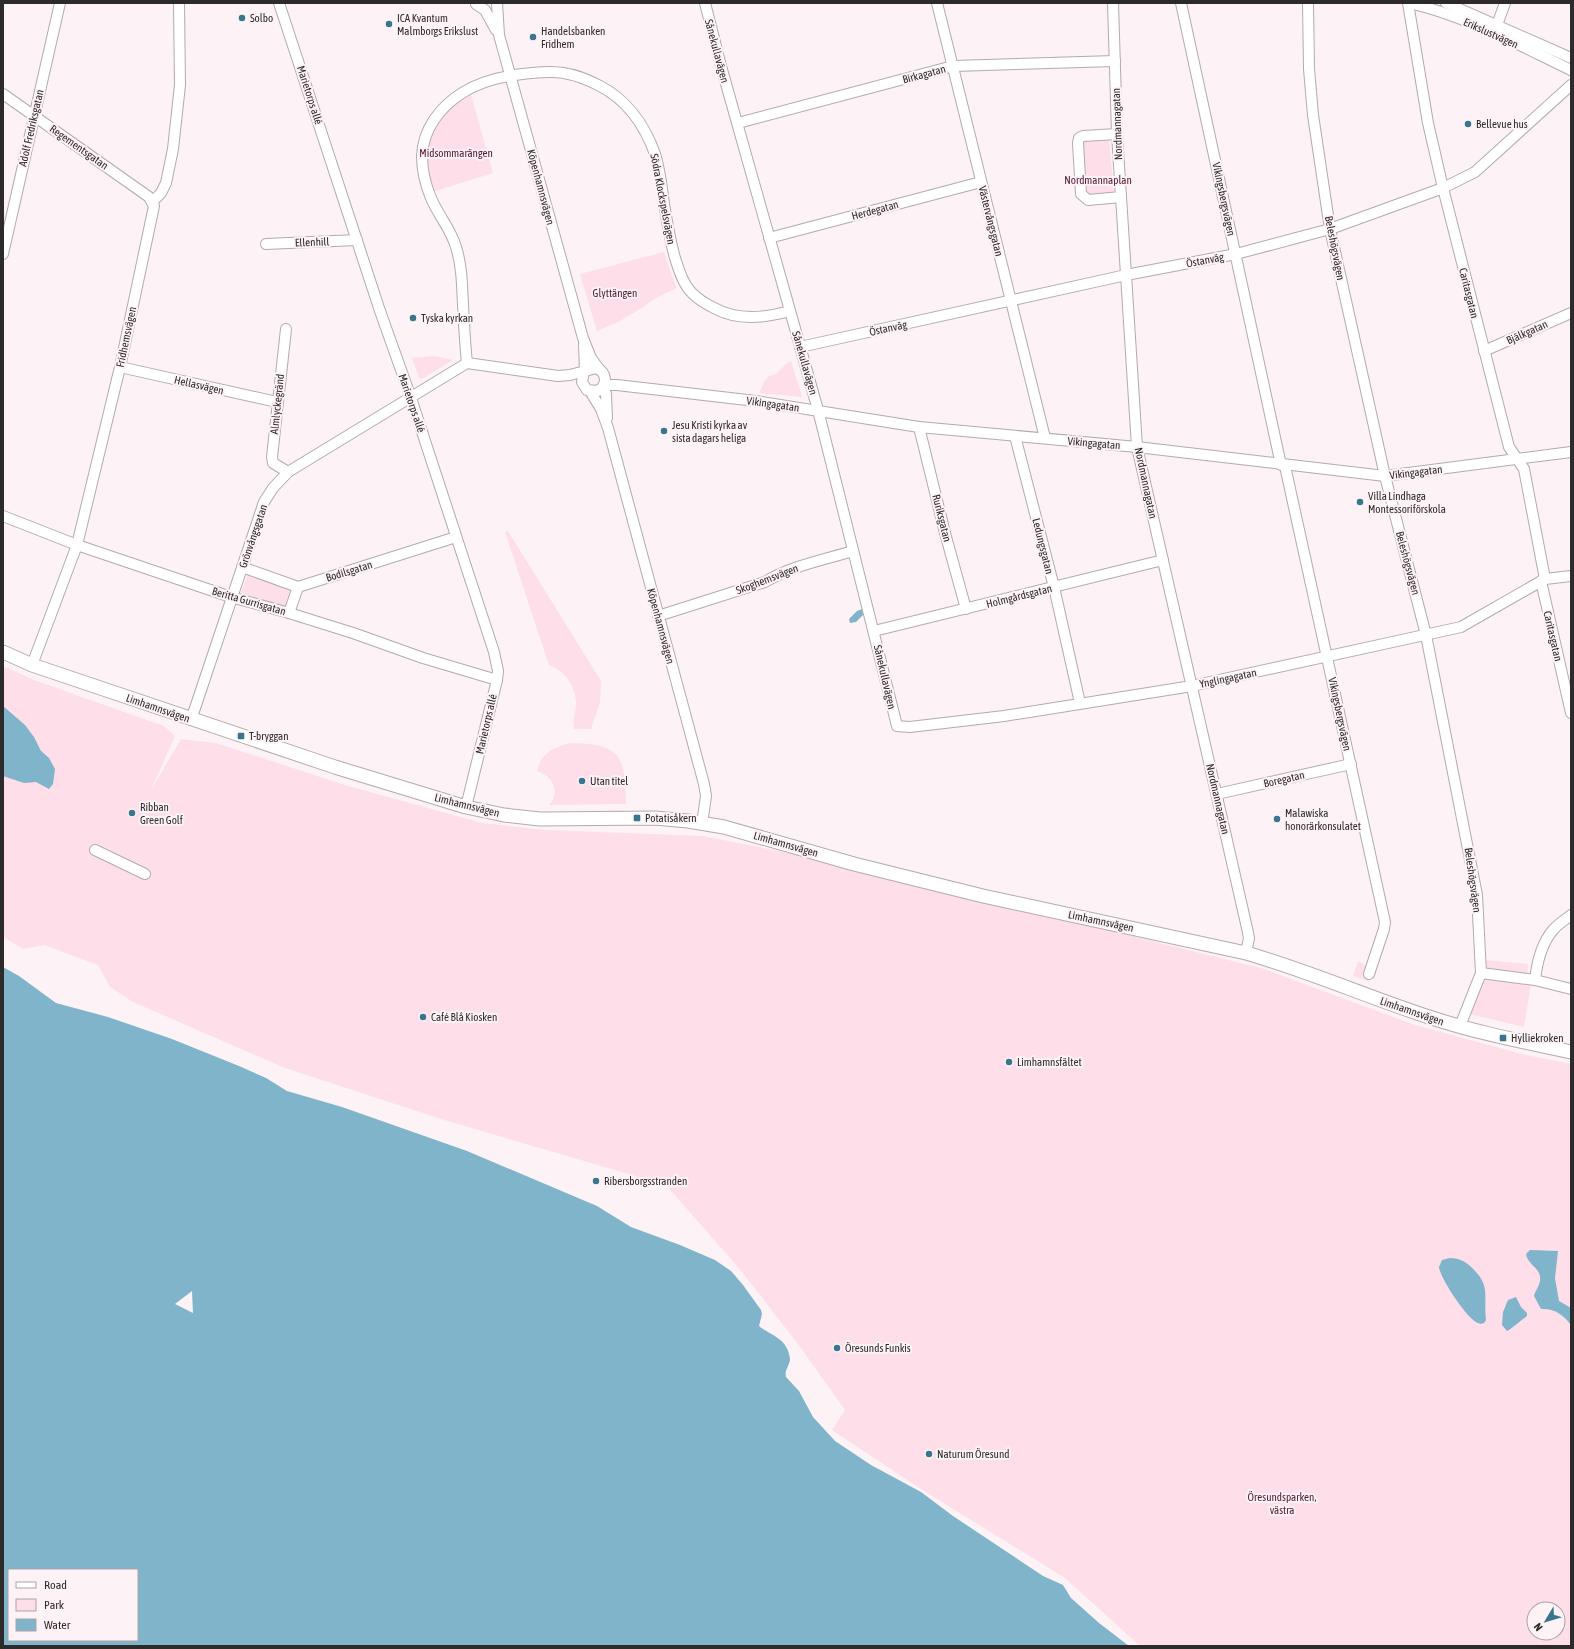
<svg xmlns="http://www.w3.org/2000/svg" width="1574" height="1649" viewBox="0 0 1574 1649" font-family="'Asap Condensed',sans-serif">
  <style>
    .green { fill: #fddee9; fill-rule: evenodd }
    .water { fill: #7fb4cb; fill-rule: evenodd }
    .pier { fill: #fdf3f6 }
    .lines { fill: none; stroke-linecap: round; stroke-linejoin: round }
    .minor-casing { stroke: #b3aaad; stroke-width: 12 }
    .major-casing { stroke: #b3aaad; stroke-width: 15 }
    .minor { stroke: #fff; stroke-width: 10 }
    .major { stroke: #fff; stroke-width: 13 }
    .poi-dot { fill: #39758c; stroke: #fdf3f6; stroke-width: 1.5 }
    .labels { text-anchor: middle; stroke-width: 4; stroke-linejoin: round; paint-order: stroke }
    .poi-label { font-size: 11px; fill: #2d2a2b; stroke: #fdf3f6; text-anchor: start }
    .street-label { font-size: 11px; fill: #2d2a2b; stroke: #fdf3f6 }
    .park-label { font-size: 11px; fill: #521734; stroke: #fdf3f6 }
  </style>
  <rect width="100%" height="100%" fill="#fdf3f6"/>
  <g class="green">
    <path d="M 471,95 L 493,173 L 432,192 L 425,150 L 435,125 L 448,109 Z"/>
    <path d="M 1084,139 L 1109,139 L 1114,192 L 1112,194 L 1086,196 L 1084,192 L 1082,143 Z"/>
    <path d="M 664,252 L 673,279 L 677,288 L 656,298 L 640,309 L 618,322 L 597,331 L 580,274 Z"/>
    <path d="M 434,356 L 453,360 L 420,380 L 412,358 Z"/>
    <path d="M 791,361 L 802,397 L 759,393 L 764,382 L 769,376 L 776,374 L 787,363 Z"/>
    <path d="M 508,531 L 601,681 L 600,703 L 591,729 L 574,729 C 572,720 576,713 576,704 C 576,687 565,671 549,665 L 505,532 Z"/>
    <path d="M 248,573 L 292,588 L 286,607 L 241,593 Z"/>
    <path d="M 3,666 L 34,680 L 164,726 L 175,736 L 150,792 L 181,739 L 216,743 L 345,785 L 482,823 L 545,830 L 703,836 L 804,856 L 975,901 L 1079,923 L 1261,968 L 1415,1025 L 1522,1054 L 1571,1064 L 1571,1646 L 1140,1646 L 1065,1578 L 924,1491 L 832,1430 L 845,1410 L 798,1344 L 738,1267 L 666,1185 L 441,1119 L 285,1068 L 133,1002 L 110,987 L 98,965 L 44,945 L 23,949 L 3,937 ZM 1534,1609 L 1558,1609 L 1558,1633 L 1534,1633 Z"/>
    <path d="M 572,743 C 623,744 625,758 626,804 L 549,805 C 561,792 553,776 537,771 C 541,753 555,746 572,743 Z"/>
    <path d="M 1485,960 L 1528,964 L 1527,976 L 1484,971 Z"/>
    <path d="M 1358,961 C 1365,964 1366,968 1370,975 L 1368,981 L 1353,976 Z"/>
    <path d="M 1483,977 L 1531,984 L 1524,1027 L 1469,1014 Z"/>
  </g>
  <g class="water">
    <path d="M 862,609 L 863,615 L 856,622 L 850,623 L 849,619 L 857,611 Z"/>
    <path d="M 3,706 L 25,725 L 34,737 L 41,751 L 49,758 L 55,769 L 53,784 L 49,789 L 36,782 L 24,783 L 3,776 Z"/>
    <path d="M 3,967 L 19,976 L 56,1003 L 108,1017 L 172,1039 L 239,1066 L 266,1078 L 287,1091 L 342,1107 L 467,1151 L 597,1206 L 631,1227 L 680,1245 L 715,1260 L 731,1271 L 743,1285 L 761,1310 L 762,1314 L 759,1326 C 771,1336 788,1338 790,1359 C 790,1365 784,1370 786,1377 L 799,1391 L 813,1417 L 835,1441 L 871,1465 L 921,1492 L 953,1516 L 1043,1576 L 1063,1585 L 1071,1598 L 1099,1623 L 1129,1646 L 3,1646 ZM 9,1570 L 137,1570 L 137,1640 L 9,1640 Z"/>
    <path d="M 1530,1250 L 1558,1251 L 1555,1278 L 1559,1301 L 1571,1308 L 1571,1325 C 1564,1315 1554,1308 1541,1309 L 1534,1296 C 1535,1291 1539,1287 1540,1281 C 1542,1268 1528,1266 1526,1254 Z"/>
    <path d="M 1450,1258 C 1458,1258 1465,1261 1470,1266 C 1492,1286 1483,1294 1486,1320 L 1484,1323 C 1481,1324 1481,1324 1478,1323 C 1467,1319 1440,1278 1439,1267 L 1442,1260 Z"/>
    <path d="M 1516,1297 L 1521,1307 L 1527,1313 L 1527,1316 C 1522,1319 1510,1330 1507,1331 L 1502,1325 L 1503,1312 L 1508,1300 Z"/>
  </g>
  <path class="pier" d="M 192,1291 L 193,1313 L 175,1304 Z"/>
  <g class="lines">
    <defs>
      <g id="minor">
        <path d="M 279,3 L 380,311 L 411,398 L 494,652 L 498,671 L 497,680 L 466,807"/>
        <path d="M 497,3 L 499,35 L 583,338 L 591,358 L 599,369"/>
        <path d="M 705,3 L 721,66 L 818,410 L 897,726 L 910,727 L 1004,716 L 1192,686 L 1461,627 L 1545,579 L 1571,576"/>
        <path d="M 937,3 L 1045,438"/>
        <path d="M 1113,3 L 1117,134 L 1137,447 L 1247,928 L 1249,938 L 1246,953"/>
        <path d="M 1181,3 L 1281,465"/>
        <path d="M 1308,3 L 1309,69 L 1313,115 L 1330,229 L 1385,476 L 1426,635 L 1477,895 L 1481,973 L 1460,1026"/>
        <path d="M 1408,3 L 1428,123 L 1443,188 L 1509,447 L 1524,469 L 1545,579"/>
        <path d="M 1409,3 C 1466,16 1519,45 1571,70"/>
        <path d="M 1446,3 L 1571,58"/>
        <path d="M 476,4 L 485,10 L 496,30"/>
        <path d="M 1497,25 L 1505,3"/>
        <path d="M 3,94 L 149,197 L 154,206 L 120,367 L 77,545 L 32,665"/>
        <path d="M 738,123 L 953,66 L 1115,61"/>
        <path d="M 1117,134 L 1083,136 L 1079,138 L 1078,143 L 1081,194 L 1088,200 L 1121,197"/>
        <path d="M 153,201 L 161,193 L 166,183 L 173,149 L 180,85 L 179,3"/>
        <path d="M 769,238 L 981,182"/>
        <path d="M 266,244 L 357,240"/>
        <path d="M 3,254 L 60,3"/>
        <path d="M 286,329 L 272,457 L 273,463 L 288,472"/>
        <path d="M 584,344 L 585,371"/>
        <path d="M 800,347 L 1126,275 L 1236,254 L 1330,229 L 1443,188 L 1475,172 L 1571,85"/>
        <path d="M 1484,351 L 1571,313"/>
        <path d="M 467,363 C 465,344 464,324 463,305 C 462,285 462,266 456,247 C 451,229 438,215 431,198 C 426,186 422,170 422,156 C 423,129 440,107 462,93 C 487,77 519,73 548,72 C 567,71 583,77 600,86 C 627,100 645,126 655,154 C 660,170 662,187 664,204 C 667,222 670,240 675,258 C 679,270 683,284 692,293 C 698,299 706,304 714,308 C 738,321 764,318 790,311"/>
        <path d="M 120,367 L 277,402"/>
        <path d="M 604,385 L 617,385 L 756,401 L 919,427 L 1137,447 L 1385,476 L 1571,452"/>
        <path d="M 603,386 L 606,394 L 607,418"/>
        <path d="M 590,391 L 601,409 L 608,428 L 704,784 L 706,796 L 702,824"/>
        <path d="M 919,427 L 945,533 L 966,609"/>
        <path d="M 1015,436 L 1054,587 L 1080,703"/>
        <path d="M 1285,466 L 1385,922 L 1384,929 L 1369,974"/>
        <path d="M 3,516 L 77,545 L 231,597 L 289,613 L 353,633 L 423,658 L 497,680"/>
        <path d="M 242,567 L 298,587 L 456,537"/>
        <path d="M 1541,581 L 1571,713"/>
        <path d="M 289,613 L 298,587"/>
        <path d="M 658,616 L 765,582 C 791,566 823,560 853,551"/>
        <path d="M 874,631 L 1163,560"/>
        <path d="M 191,720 L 264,502 L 273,488 L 288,472 L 467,363 L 558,376 L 570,375 L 596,368 C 607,372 608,385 598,391 L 587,390 L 582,382 L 584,372"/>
        <path d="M 1217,794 L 1351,764"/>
        <path d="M 95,850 L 145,874"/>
        <path d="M 1481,973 L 1535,980 L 1571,989"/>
        <path d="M 1535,980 C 1537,962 1541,944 1553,930 C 1558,924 1565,920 1571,915"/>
      </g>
      <path id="major" d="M 3,652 L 32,665 L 335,767 L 466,807 L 504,815 L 540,819 L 655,818 L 688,821 L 724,827 L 854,864 L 983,896 L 1246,953 C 1309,971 1370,998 1432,1018 C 1478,1033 1525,1042 1571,1052"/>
    </defs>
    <use href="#minor" class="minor-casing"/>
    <use href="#major" class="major-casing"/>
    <use href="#minor" class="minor"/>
    <use href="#major" class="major"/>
  </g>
  <g class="poi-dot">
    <circle cx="242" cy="18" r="4"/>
    <circle cx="389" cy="24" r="4"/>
    <circle cx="533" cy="37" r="4"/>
    <circle cx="1468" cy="124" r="4"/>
    <circle cx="413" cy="318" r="4"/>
    <circle cx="664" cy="431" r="4"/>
    <circle cx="1360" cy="502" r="4"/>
    <rect x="237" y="732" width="8" height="8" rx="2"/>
    <circle cx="582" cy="781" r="4"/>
    <circle cx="132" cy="813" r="4"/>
    <rect x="633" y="814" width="8" height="8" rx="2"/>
    <circle cx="1277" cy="819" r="4"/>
    <circle cx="423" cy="1017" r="4"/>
    <rect x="1499" y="1034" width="8" height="8" rx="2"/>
    <circle cx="1009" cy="1062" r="4"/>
    <circle cx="596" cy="1181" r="4"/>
    <circle cx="837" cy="1348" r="4"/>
    <circle cx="929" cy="1454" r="4"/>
  </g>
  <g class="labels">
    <g class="poi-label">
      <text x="250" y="22">Solbo</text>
      <text x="397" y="22">ICA Kvantum<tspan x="397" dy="13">Malmborgs Erikslust</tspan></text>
      <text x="541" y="35">Handelsbanken<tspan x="541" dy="13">Fridhem</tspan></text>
      <text x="1476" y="128">Bellevue hus</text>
      <text x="421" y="322">Tyska kyrkan</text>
      <text x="672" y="429">Jesu Kristi kyrka av<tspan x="672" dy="13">sista dagars heliga</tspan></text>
      <text x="1368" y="500">Villa Lindhaga<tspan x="1368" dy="13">Montessoriförskola</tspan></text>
      <text x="249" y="740">T-bryggan</text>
      <text x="590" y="785">Utan titel</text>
      <text x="140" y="811">Ribban<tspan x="140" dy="13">Green Golf</tspan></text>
      <text x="1285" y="817">Malawiska<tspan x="1285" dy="13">honorärkonsulatet</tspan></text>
      <text x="645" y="822">Potatisåkern</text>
      <text x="431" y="1021">Café Blå Kiosken</text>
      <text x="1511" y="1042">Hylliekroken</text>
      <text x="1017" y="1066">Limhamnsfältet</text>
      <text x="604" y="1185">Ribersborgsstranden</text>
      <text x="845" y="1352">Öresunds Funkis</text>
      <text x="937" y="1458">Naturum Öresund</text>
    </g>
    <g class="street-label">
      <text transform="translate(1491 33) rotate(24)" y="4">Erikslustvägen</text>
      <text transform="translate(717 51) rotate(75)" y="4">Sånekullavägen</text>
      <text transform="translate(924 74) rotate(-15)" y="4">Birkagatan</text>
      <text transform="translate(310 95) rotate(72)" y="4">Marietorps allé</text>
      <text transform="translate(1117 124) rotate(-92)" y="4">Nordmannagatan</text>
      <text transform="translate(31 128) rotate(-77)" y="4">Adolf Fredriksgatan</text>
      <text transform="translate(79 147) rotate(35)" y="4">Regementsgatan</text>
      <text transform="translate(541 187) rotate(75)" y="4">Köpenhamnsvägen</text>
      <text transform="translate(663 199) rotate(79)" y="4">Södra Klockspelsvägen</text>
      <text transform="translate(1224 199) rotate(78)" y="4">Vikingsbergsvägen</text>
      <text transform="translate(875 210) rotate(-15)" y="4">Herdegatan</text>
      <text transform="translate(991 221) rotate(76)" y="4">Västervångsgatan</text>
      <text transform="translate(312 242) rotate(-2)" y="4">Ellenhill</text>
      <text transform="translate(1335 248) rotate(79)" y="4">Beleshögsvägen</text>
      <text transform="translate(1205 260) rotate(-11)" y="4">Östanväg</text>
      <text transform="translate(1469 293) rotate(76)" y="4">Caritasgatan</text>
      <text transform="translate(888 328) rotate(-12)" y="4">Östanväg</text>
      <text transform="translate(1527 332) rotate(-24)" y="4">Bjälkgatan</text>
      <text transform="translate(126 337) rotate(-78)" y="4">Fridhemsvägen</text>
      <text transform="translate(805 363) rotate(74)" y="4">Sånekullavägen</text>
      <text transform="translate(199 385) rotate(13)" y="4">Hellasvägen</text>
      <text transform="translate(412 403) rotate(71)" y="4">Marietorps allé</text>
      <text transform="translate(277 404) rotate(-84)" y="4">Almlyckegränd</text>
      <text transform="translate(773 404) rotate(8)" y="4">Vikingagatan</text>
      <text transform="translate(1094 443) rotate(5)" y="4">Vikingagatan</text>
      <text transform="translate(1416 472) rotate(-7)" y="4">Vikingagatan</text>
      <text transform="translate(1146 483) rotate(78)" y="4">Nordmannagatan</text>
      <text transform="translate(942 518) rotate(76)" y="4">Ruriksgatan</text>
      <text transform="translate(253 536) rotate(-71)" y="4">Grönvångsgatan</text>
      <text transform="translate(1043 546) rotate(76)" y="4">Ledungsgatan</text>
      <text transform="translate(1408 563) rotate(75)" y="4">Beleshögsvägen</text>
      <text transform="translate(349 571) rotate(-17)" y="4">Bodilsgatan</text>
      <text transform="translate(767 579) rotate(-21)" y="4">Skoghemsvägen</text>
      <text transform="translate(1019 596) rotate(-14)" y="4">Holmgårdsgatan</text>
      <text transform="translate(249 601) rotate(16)" y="4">Beritta Gurrisgatan</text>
      <text transform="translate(661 626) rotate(75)" y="4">Köpenhamnsvägen</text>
      <text transform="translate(1553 636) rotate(77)" y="4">Caritasgatan</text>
      <text transform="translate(885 677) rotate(77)" y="4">Sånekullavägen</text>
      <text transform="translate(1228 678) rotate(-12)" y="4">Ynglingagatan</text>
      <text transform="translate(158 708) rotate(19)" y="4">Limhamnsvägen</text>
      <text transform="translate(1340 714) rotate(78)" y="4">Vikingsbergsvägen</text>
      <text transform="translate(486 724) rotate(-77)" y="4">Marietorps allé</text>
      <text transform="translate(1284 779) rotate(-13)" y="4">Boregatan</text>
      <text transform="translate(1218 799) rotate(77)" y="4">Nordmannagatan</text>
      <text transform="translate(467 805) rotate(14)" y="4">Limhamnsvägen</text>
      <text transform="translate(786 844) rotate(16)" y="4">Limhamnsvägen</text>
      <text transform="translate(1473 880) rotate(82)" y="4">Beleshögsvägen</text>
      <text transform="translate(1101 921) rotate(12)" y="4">Limhamnsvägen</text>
      <text transform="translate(1412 1011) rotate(19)" y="4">Limhamnsvägen</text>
    </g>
    <g class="park-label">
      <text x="456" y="157">Midsommarängen</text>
      <text x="1098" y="184">Nordmannaplan</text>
      <text x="615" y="297">Glyttängen</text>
      <text x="1282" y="1501">Öresundsparken,<tspan x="1282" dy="13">västra</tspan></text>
    </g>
  </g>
  <rect width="1574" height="1649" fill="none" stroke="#2d2a2b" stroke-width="8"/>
  <rect x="8" y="1569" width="130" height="72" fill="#fdf3f6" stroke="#aaa3a5"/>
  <rect x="16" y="1582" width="20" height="6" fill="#ffffff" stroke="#aaa3a5"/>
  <text x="44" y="1589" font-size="12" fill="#2d2a2b">Road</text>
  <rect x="16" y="1599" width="20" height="12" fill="#fddee9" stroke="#aaa3a5"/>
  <text x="44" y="1609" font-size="12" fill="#2d2a2b">Park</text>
  <rect x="16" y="1619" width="20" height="12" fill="#7fb4cb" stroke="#aaa3a5"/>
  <text x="44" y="1629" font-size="12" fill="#2d2a2b">Water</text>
  <g transform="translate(1546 1621) rotate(232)"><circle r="19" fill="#fdf3f6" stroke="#aaa3a5"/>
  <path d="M0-3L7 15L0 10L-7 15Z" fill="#39758c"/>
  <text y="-6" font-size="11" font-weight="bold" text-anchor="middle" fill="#2d2a2b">N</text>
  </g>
</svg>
